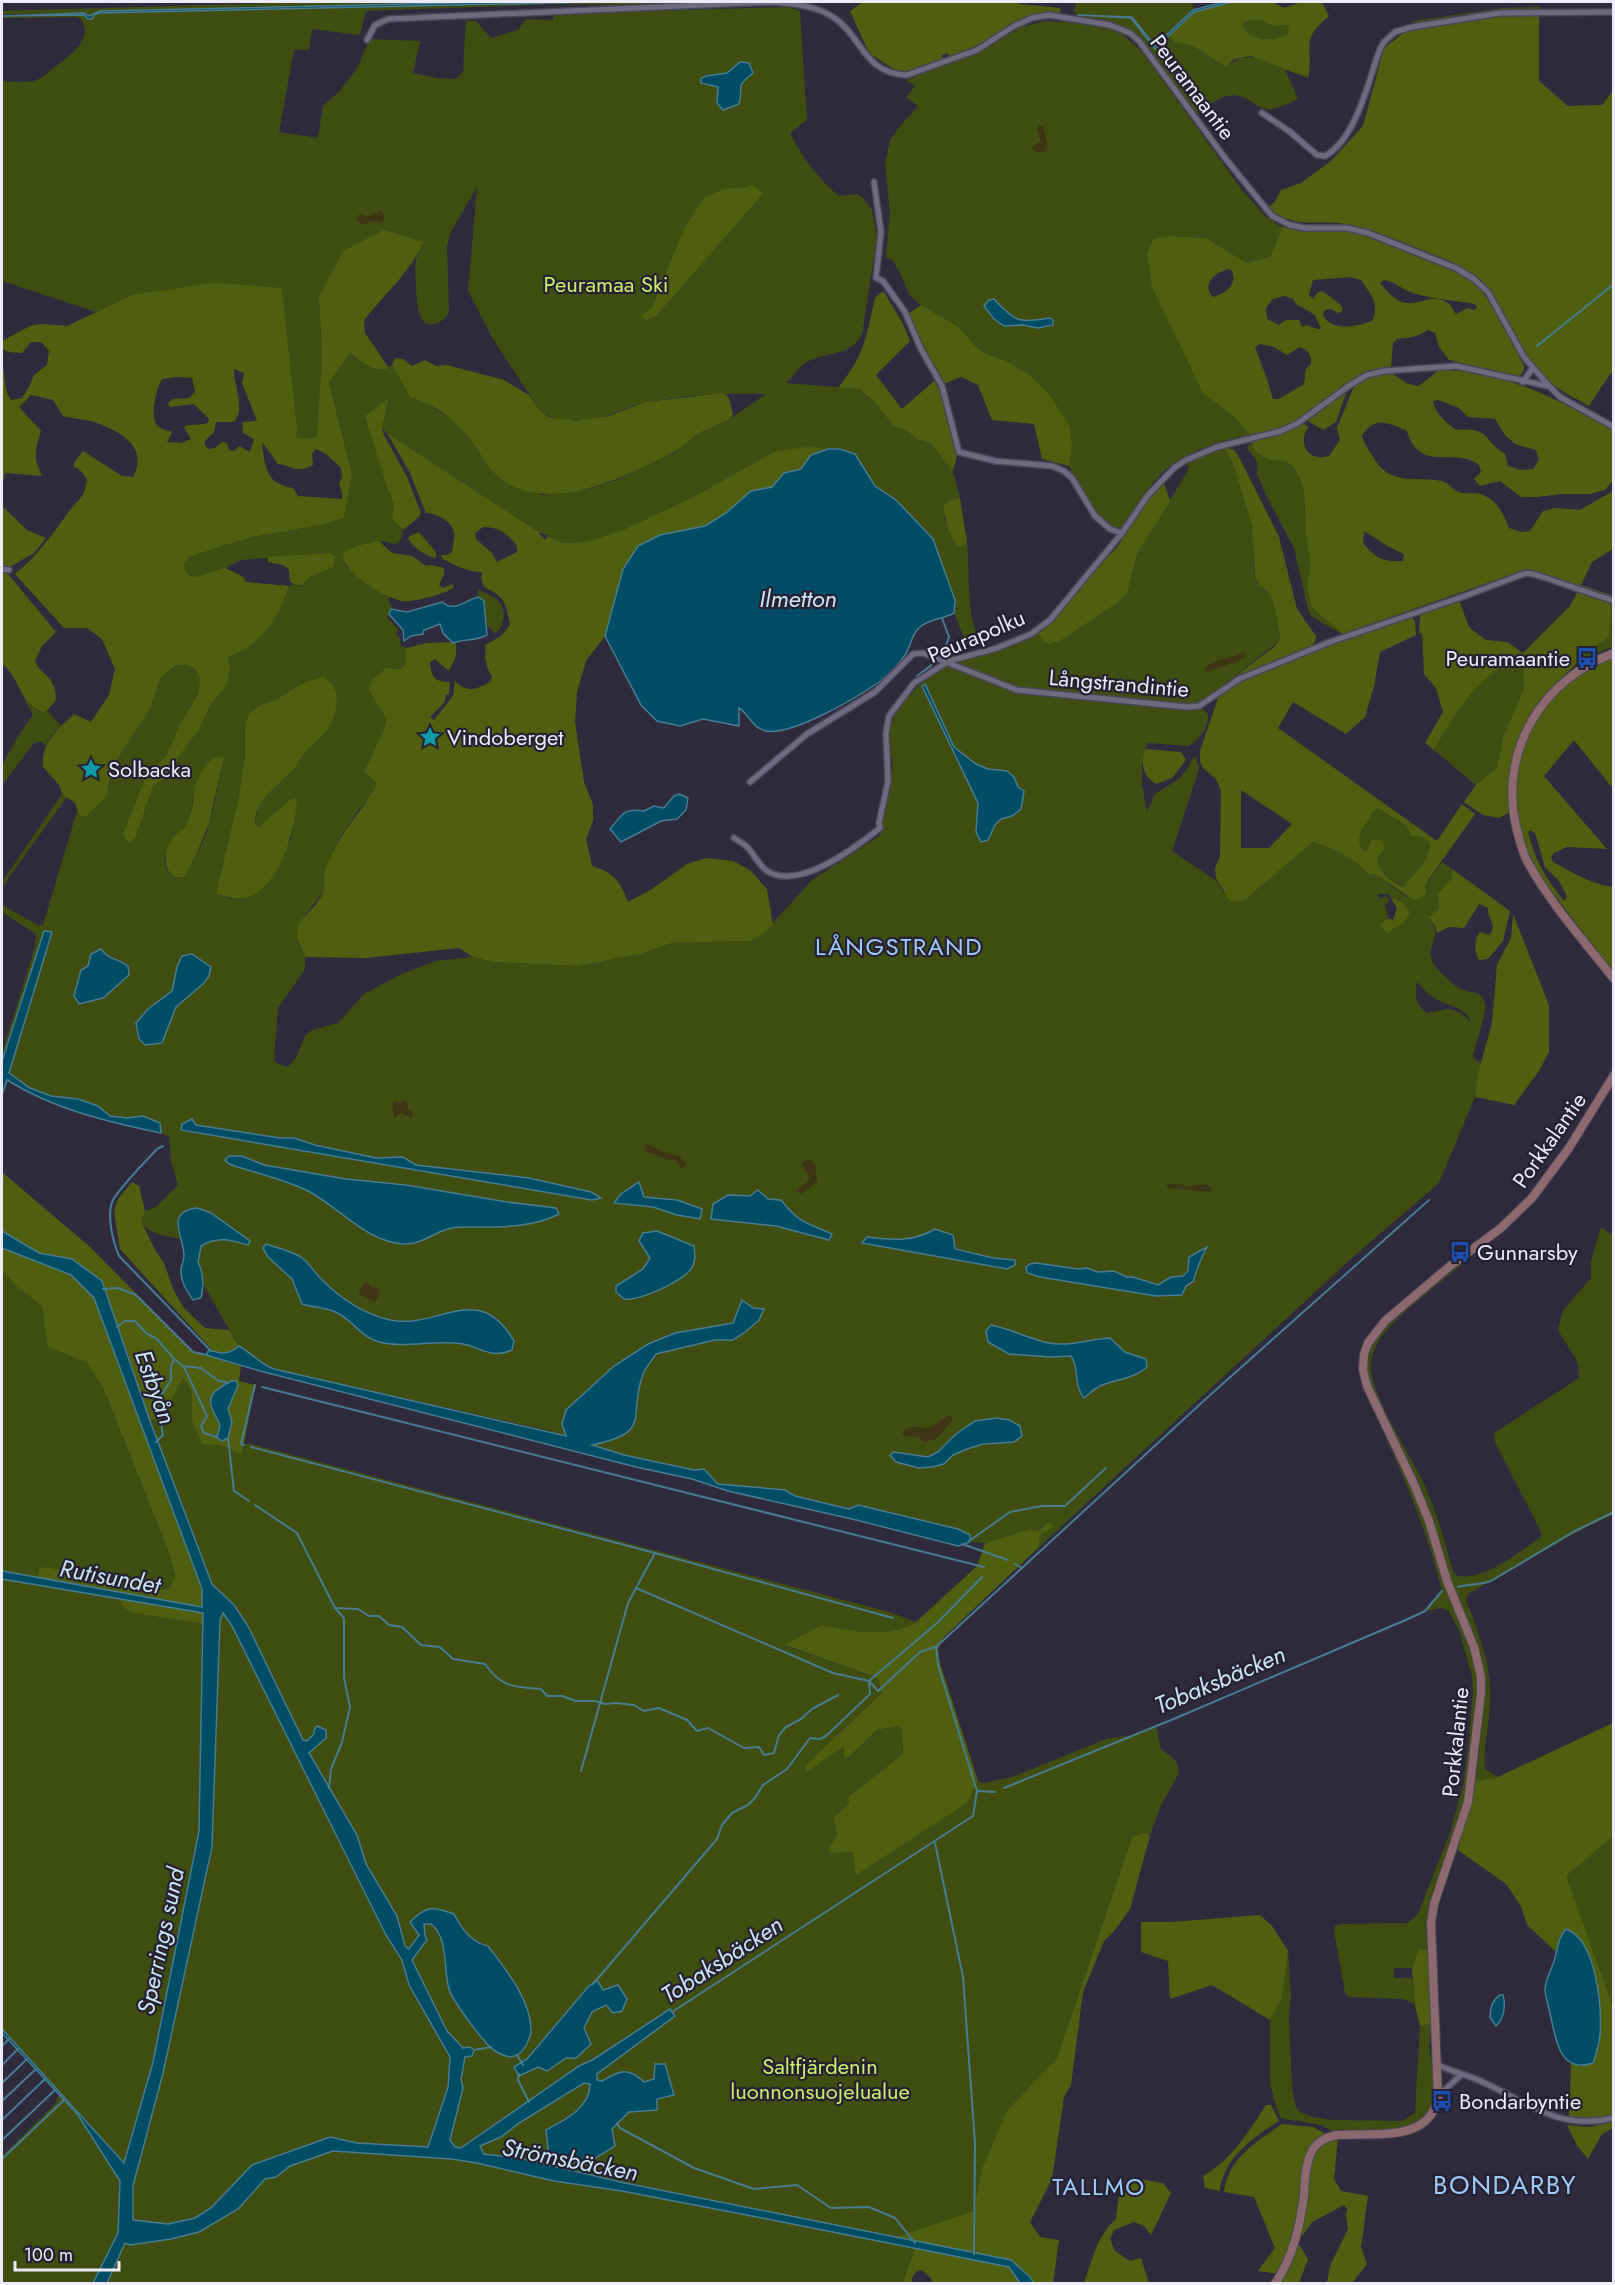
<svg xmlns="http://www.w3.org/2000/svg" width="1615" height="2285" viewBox="0 0 1615 2285" font-family="Jost,sans-serif">
  <style>
    .green { fill: #404d10; fill-rule: evenodd }
    .forest { fill: #4f5f0f; fill-rule: evenodd }
    .sand { fill: #3e3515 }
    .water { fill: #004c65; stroke: #477c91; stroke-width: 1.5; fill-rule: evenodd }
    .lines { fill: none; stroke-linecap: round; stroke-linejoin: round }
    .stream { stroke: #477c91; stroke-width: 2 }
    .street-casing { stroke: #4a4757; stroke-width: 8 }
    .secondary-casing { stroke: #4a4757; stroke-width: 10 }
    .street { stroke: #6f6a80; stroke-width: 5 }
    .secondary { stroke: #8c696e; stroke-width: 8 }
    .labels { text-anchor: middle; stroke-width: 4.5; stroke-linejoin: round; paint-order: stroke }
    .street-label { font-size: 22px; fill: #edebf7; stroke: #252133 }
    .park-label { font-size: 22px; fill: #cfee6e; stroke: #252133 }
    .poi-label { font-size: 22px; fill: #edebf7; stroke: #252133; text-anchor: start }
    .water-label { font-size: 24px; font-style: italic; fill: #cbe4f1; stroke: #252133 }
    .neighbourhood-label { font-size: 24px; letter-spacing: 1.5px; fill: #9ecaf8; stroke: #252133 }
    .quarter-label { font-size: 26px; letter-spacing: 1.5px; fill: #9ecaf8; stroke: #252133 }
  </style>
  <rect width="100%" height="100%" fill="#2f2b3d"/>
  <g class="green">
    <path d="M 308,2 L 495,2 L 100,11 L 88,17 L 84,13 L 2,14 L 2,11 Z"/>
    <path d="M 594,2 L 728,2 L 641,5 L 554,4 L 366,11 L 360,35 L 312,29 L 309,50 L 294,50 L 279,132 L 318,138 L 323,106 L 339,92 L 357,68 L 370,39 L 420,41 L 413,73 L 437,78 L 456,79 L 463,72 L 466,21 L 476,21 L 491,38 L 518,30 L 526,19 L 553,20 L 554,14 L 788,7 L 800,11 L 807,120 L 790,133 C 802,157 818,179 839,196 L 857,194 L 862,197 L 872,210 L 877,236 L 862,335 C 847,357 832,351 811,360 C 802,363 793,376 786,383 L 858,389 L 875,402 L 893,426 L 907,431 L 918,440 L 931,443 L 953,471 L 960,498 L 951,500 L 944,518 C 949,528 950,538 957,546 L 962,546 L 967,542 C 969,565 968,588 971,611 C 972,624 979,636 974,649 L 966,643 L 954,613 L 955,600 L 933,539 L 896,500 L 875,486 L 867,475 L 863,465 L 841,449 L 775,451 L 695,496 L 623,530 L 588,542 L 563,543 L 534,529 L 387,433 L 382,428 L 389,400 L 366,416 L 388,490 L 394,505 L 392,519 L 400,525 L 403,535 L 398,543 L 393,544 L 384,541 L 360,545 L 345,564 L 362,579 L 389,595 L 389,603 L 392,606 L 387,618 L 398,629 L 396,634 L 401,640 L 400,645 L 406,648 L 406,667 L 399,669 L 386,668 L 369,691 L 386,718 L 384,729 L 364,772 L 377,784 L 371,796 L 357,812 L 340,838 L 325,872 L 325,890 L 305,915 L 298,943 L 305,957 L 305,969 L 278,1008 L 274,1060 L 278,1064 L 288,1067 L 297,1056 L 305,1036 L 312,1030 L 338,1023 L 364,994 L 402,974 L 436,961 L 473,957 L 492,962 L 577,966 L 640,954 L 672,943 L 751,941 L 763,934 L 812,880 L 879,836 L 883,830 L 883,821 L 893,765 L 890,748 L 890,728 L 893,718 L 899,707 L 926,678 L 946,665 L 1024,641 L 1037,633 L 1042,640 L 1095,616 L 1117,603 L 1127,594 L 1137,554 L 1187,472 L 1189,467 L 1185,462 L 1225,447 C 1236,469 1250,506 1253,530 C 1254,543 1252,569 1256,580 C 1258,586 1264,587 1268,593 C 1276,604 1282,628 1279,641 L 1201,703 L 1193,705 L 1162,706 L 1201,708 L 1208,714 C 1209,728 1200,738 1189,746 L 1147,743 L 1142,763 L 1142,785 L 1147,812 L 1155,794 L 1180,778 L 1187,769 L 1192,759 L 1196,757 L 1199,769 L 1172,851 L 1218,882 L 1223,892 L 1246,899 L 1313,842 L 1335,850 L 1357,863 L 1369,874 L 1376,875 L 1407,897 L 1425,886 L 1442,862 L 1452,869 L 1452,878 L 1439,892 C 1439,903 1440,916 1426,915 C 1449,938 1420,945 1435,966 C 1438,970 1454,986 1459,988 C 1468,994 1481,989 1485,1003 C 1487,1015 1475,1043 1473,1058 L 1481,1063 L 1475,1097 L 1439,1183 L 1353,1257 L 1039,1547 L 1040,1535 L 1043,1526 L 1036,1531 L 1029,1529 L 985,1543 L 970,1542 L 970,1535 L 858,1505 L 849,1509 L 795,1496 L 785,1490 L 718,1484 L 704,1470 L 694,1470 L 624,1455 L 550,1431 L 274,1369 C 258,1363 253,1354 239,1346 L 204,1286 L 202,1271 L 198,1262 L 201,1246 C 218,1236 230,1240 248,1244 L 247,1239 L 238,1233 L 178,1224 L 181,1239 C 168,1236 147,1235 141,1221 L 145,1211 L 156,1207 L 178,1185 L 171,1162 L 169,1136 L 161,1133 L 160,1123 L 143,1116 L 127,1118 L 110,1116 L 98,1106 L 78,1099 L 51,1096 L 30,1088 L 8,1073 L 52,932 L 44,931 L 2,1061 L 2,1053 L 35,947 L 36,934 L 2,912 L 2,905 L 38,925 L 43,925 L 77,811 L 80,817 L 109,788 L 113,766 L 150,709 L 160,677 L 178,665 L 188,665 L 196,670 L 200,681 L 198,694 L 181,722 L 166,756 L 146,776 L 123,833 L 136,837 L 153,786 L 172,774 L 178,758 L 198,731 L 211,704 L 227,685 L 230,668 L 228,657 C 256,647 280,614 289,586 L 293,584 L 299,586 L 311,577 L 334,566 L 330,553 L 241,560 L 225,568 L 195,577 L 187,574 L 184,565 L 190,557 L 222,546 L 253,537 L 321,525 L 344,518 L 352,474 L 329,383 L 350,353 C 363,363 376,377 392,365 L 410,397 L 423,401 L 454,421 L 476,447 L 486,463 L 541,495 L 588,489 L 617,480 L 678,450 L 694,436 L 730,419 L 766,394 C 727,393 686,395 647,402 C 635,404 624,410 612,414 C 591,422 560,424 541,412 L 493,339 L 468,291 L 477,187 L 451,232 L 447,246 L 449,313 C 440,326 424,331 419,312 C 417,305 414,267 416,260 C 417,254 421,248 424,243 L 384,230 L 319,297 L 322,358 L 318,437 L 304,439 L 296,437 L 282,288 L 132,295 L 96,312 L 2,281 L 2,81 C 13,81 29,84 39,79 C 45,76 50,70 55,67 C 70,55 94,40 81,19 L 77,17 L 2,18 L 2,16 L 84,15 L 89,19 L 99,13 ZM 305,682 L 328,729 C 320,737 311,744 304,753 C 300,757 298,764 294,769 C 279,786 254,800 255,825 L 259,827 C 272,818 282,807 297,799 L 291,840 L 232,899 L 216,894 L 239,795 L 245,757 L 245,723 L 249,714 L 260,705 L 275,700 ZM 223,757 C 219,784 209,842 191,863 C 187,868 177,871 171,875 L 166,868 L 165,859 L 174,835 L 186,828 L 191,816 L 193,795 ZM 1377,894 L 1389,894 L 1391,898 L 1402,902 L 1387,933 L 1380,925 L 1388,918 L 1385,905 L 1390,900 L 1386,896 L 1379,899 ZM 1417,982 C 1423,989 1428,994 1436,999 C 1447,1006 1468,1008 1471,1022 L 1460,1012 L 1448,1009 L 1427,1013 C 1416,1005 1414,995 1417,982 Z"/>
    <path d="M 1076,2 L 1192,2 L 1193,10 L 1224,2 L 1193,10 L 1155,47 L 1132,17 L 1077,14 L 1131,18 L 1155,48 L 1169,36 L 1174,42 L 1193,46 L 1226,67 C 1247,49 1262,60 1285,69 L 1298,99 C 1291,102 1281,108 1272,109 C 1266,110 1259,107 1255,104 C 1230,86 1218,99 1197,114 L 1137,36 L 1114,22 L 1077,16 L 1073,10 L 1075,9 Z"/>
    <path d="M 1540,7 L 1540,9 L 1505,10 L 1414,24 L 1413,21 L 1503,8 Z"/>
    <path d="M 1249,20 L 1260,20 L 1273,26 L 1289,25 L 1289,33 C 1274,42 1253,42 1243,27 L 1244,23 Z"/>
    <path d="M 1044,21 L 1086,23 L 1119,31 L 1143,53 L 1242,190 L 1266,217 L 1282,227 L 1271,256 L 1247,263 L 1206,238 L 1169,236 L 1203,393 L 1232,415 L 1250,435 C 1224,440 1197,448 1175,462 C 1156,474 1134,509 1123,528 L 1112,527 L 1095,511 L 1075,480 L 1069,466 L 1072,448 L 1004,360 L 986,354 L 974,345 L 959,327 L 921,305 L 910,296 L 899,271 L 892,260 L 886,257 L 890,213 L 885,164 L 890,140 L 901,125 L 918,106 L 906,97 L 915,86 L 906,80 L 982,51 L 1019,28 Z"/>
    <path d="M 1252,441 L 1254,451 L 1269,460 L 1285,461 L 1293,466 L 1300,479 L 1304,491 L 1306,534 L 1310,562 L 1307,590 L 1312,608 L 1342,634 L 1311,616 L 1308,609 L 1294,548 L 1268,499 L 1257,474 L 1258,463 L 1247,448 Z"/>
    <path d="M 478,590 C 484,592 491,595 496,599 C 507,607 506,627 495,633 L 485,623 L 484,601 L 478,597 Z"/>
    <path d="M 1612,602 L 1613,647 L 1594,654 L 1578,663 L 1586,652 L 1609,636 Z"/>
    <path d="M 1523,653 L 1525,689 L 1503,737 L 1497,768 L 1476,785 L 1434,750 L 1457,709 L 1480,681 Z"/>
    <path d="M 24,699 L 37,710 L 45,713 L 48,711 L 61,726 L 51,736 L 46,746 L 41,741 L 34,743 L 2,785 L 2,765 L 20,733 L 33,715 Z"/>
    <path d="M 62,794 L 67,797 L 2,887 L 2,882 Z"/>
    <path d="M 1379,809 L 1407,826 L 1417,837 L 1422,837 L 1430,843 C 1430,861 1413,872 1405,887 C 1378,875 1381,866 1370,842 L 1368,850 L 1364,851 C 1351,837 1368,824 1374,810 Z"/>
    <path d="M 1601,1227 L 1613,1236 L 1613,1515 L 1586,1527 L 1468,1594 L 1466,1601 C 1480,1636 1492,1665 1490,1704 C 1489,1726 1483,1747 1485,1769 L 1498,1777 L 1478,1781 L 1476,1778 L 1485,1700 L 1485,1678 L 1479,1650 L 1448,1574 L 1423,1492 L 1370,1382 C 1364,1361 1368,1346 1382,1329 L 1465,1260 L 1465,1262 C 1443,1281 1387,1321 1376,1346 C 1372,1354 1370,1363 1371,1372 C 1377,1404 1405,1446 1420,1476 C 1435,1506 1444,1539 1453,1571 L 1457,1576 C 1487,1580 1516,1553 1540,1538 L 1541,1532 L 1495,1442 L 1494,1433 L 1579,1378 L 1578,1363 L 1558,1330 L 1563,1310 L 1591,1278 L 1591,1262 Z"/>
    <path d="M 2,1270 L 17,1287 L 42,1306 L 44,1319 L 70,1355 L 86,1362 L 103,1387 L 170,1555 L 175,1576 L 170,1588 L 163,1590 L 39,1569 L 38,1577 L 2,1571 Z"/>
    <path d="M 182,1377 L 192,1392 L 192,1421 L 202,1444 L 224,1446 L 242,1455 L 245,1444 L 251,1444 L 889,1612 L 916,1622 C 886,1639 853,1631 821,1625 L 786,1646 L 878,1678 L 882,1693 L 808,1764 L 805,1772 L 845,1745 L 846,1761 L 877,1730 L 899,1726 L 902,1731 L 903,1754 L 849,1796 L 849,1804 L 834,1817 L 837,1836 L 832,1853 L 853,1852 L 967,1803 L 978,1781 L 983,1783 L 1012,1777 L 1106,1739 L 1128,1736 L 1156,1725 L 1161,1749 C 1169,1755 1180,1761 1179,1773 L 1161,1805 L 1150,1835 L 1145,1833 L 1094,1950 L 1057,2058 L 1046,2070 L 981,2171 L 974,2211 L 915,2248 L 902,2283 L 2,2283 L 2,2156 L 56,2103 L 59,2092 L 2,2029 L 2,1579 L 119,1599 L 124,1608 L 133,1613 L 204,1624 L 223,1612 L 150,1421 L 163,1415 Z"/>
    <path d="M 1365,1392 L 1408,1477 L 1427,1525 L 1448,1593 L 1474,1660 L 1477,1677 L 1477,1696 L 1468,1785 L 1463,1806 L 1431,1902 L 1427,1919 L 1429,1950 L 1419,1949 L 1412,1968 L 1394,1968 L 1394,1978 L 1412,1978 L 1415,2005 L 1404,1999 L 1348,1997 L 1345,1993 L 1334,1931 L 1335,1926 L 1341,1924 L 1408,1923 L 1418,1914 L 1451,1830 L 1463,1785 L 1468,1749 L 1473,1691 L 1472,1676 L 1460,1633 L 1449,1611 L 1442,1608 L 1425,1611 L 1442,1591 C 1425,1521 1395,1457 1365,1392 Z"/>
    <path d="M 1613,1836 L 1613,2007 L 1565,1876 Z"/>
    <path d="M 1288,1951 L 1291,1996 L 1289,2016 L 1292,2087 L 1295,2105 L 1300,2112 L 1313,2117 L 1333,2120 L 1402,2121 L 1415,2113 L 1420,2026 L 1432,2024 L 1429,2045 L 1435,2091 L 1431,2109 L 1426,2117 L 1417,2123 L 1406,2127 L 1390,2129 L 1334,2132 L 1321,2125 L 1281,2118 C 1274,2107 1275,2096 1270,2085 L 1270,2020 L 1282,1997 Z"/>
  </g>
  <g class="forest">
    <path d="M 863,2 L 1017,2 L 1020,4 L 1060,8 L 1061,10 L 1058,15 L 1035,15 L 1020,20 L 978,45 L 950,57 L 948,53 L 942,55 L 943,59 L 918,68 L 906,71 L 895,70 L 869,53 L 850,11 Z"/>
    <path d="M 1232,2 L 1276,2 L 1276,4 L 1284,8 L 1301,2 L 1322,2 L 1329,16 C 1298,41 1315,48 1308,78 L 1251,56 L 1234,59 L 1226,67 L 1193,46 L 1174,42 L 1169,36 L 1194,12 ZM 1249,20 L 1260,20 L 1273,26 L 1288,25 L 1289,33 C 1274,42 1253,42 1243,27 L 1244,23 Z"/>
    <path d="M 1539,14 L 1539,81 L 1568,106 L 1602,105 L 1613,91 L 1613,373 L 1610,374 L 1589,406 C 1573,397 1556,389 1543,376 C 1509,341 1506,290 1458,265 C 1446,259 1432,254 1420,249 C 1396,240 1372,229 1346,224 C 1312,219 1299,230 1267,208 L 1274,203 L 1281,190 L 1301,183 L 1331,161 L 1363,126 L 1384,48 L 1406,31 L 1415,28 L 1499,15 Z"/>
    <path d="M 753,185 L 762,193 L 758,199 L 656,316 L 647,320 L 640,317 L 652,308 L 684,229 L 704,198 L 724,189 L 744,188 Z"/>
    <path d="M 1282,227 C 1308,231 1335,229 1361,234 L 1461,274 C 1492,293 1505,329 1522,361 C 1525,367 1525,370 1520,376 L 1512,375 L 1449,360 L 1439,347 L 1435,333 L 1428,330 C 1415,338 1412,337 1397,339 L 1393,343 L 1391,366 L 1387,369 L 1363,372 L 1302,418 L 1281,428 L 1250,435 L 1232,415 L 1203,393 L 1152,287 L 1147,254 L 1153,239 L 1169,236 L 1206,238 L 1247,263 L 1271,256 ZM 1229,269 L 1232,271 C 1238,285 1225,294 1213,297 C 1201,284 1215,272 1229,269 ZM 1350,277 L 1361,280 C 1371,295 1379,302 1373,320 C 1361,327 1328,332 1323,314 L 1325,310 L 1331,309 L 1338,313 L 1341,312 L 1343,309 L 1340,304 L 1322,291 L 1317,293 L 1313,299 L 1309,295 L 1313,280 ZM 1384,280 C 1394,281 1400,288 1410,292 C 1426,298 1454,301 1471,303 L 1476,305 L 1477,308 L 1474,310 L 1468,308 L 1456,314 C 1453,310 1451,305 1448,303 C 1424,287 1411,324 1380,283 ZM 1285,296 L 1293,299 L 1296,304 L 1315,315 L 1321,329 L 1317,329 L 1307,325 L 1302,327 L 1299,320 L 1286,320 L 1279,325 L 1267,319 L 1266,308 L 1273,299 ZM 1260,344 L 1274,347 L 1287,355 L 1300,347 C 1309,351 1311,354 1311,364 L 1306,369 L 1304,384 L 1279,399 L 1273,399 L 1267,379 L 1255,347 Z"/>
    <path d="M 384,230 L 424,242 C 410,272 384,295 364,320 L 365,333 L 389,368 C 372,374 363,362 350,353 L 329,383 L 352,474 L 344,518 L 321,525 L 253,537 L 222,546 L 190,557 L 184,565 L 187,574 L 195,577 L 225,568 L 242,576 L 246,582 L 289,586 C 278,619 261,645 228,657 L 230,668 L 227,685 L 211,704 L 198,731 L 178,758 L 172,774 L 153,786 L 136,837 L 130,842 L 126,840 L 123,833 L 146,776 L 166,756 L 181,722 L 198,694 L 200,680 L 196,670 L 188,665 L 177,665 L 160,678 L 150,709 L 113,766 L 106,797 L 86,816 L 80,817 L 75,803 L 62,794 L 60,786 L 43,767 C 41,743 58,729 74,714 L 91,722 L 109,695 L 115,669 L 102,639 L 87,628 L 64,628 L 15,574 C 37,556 51,536 67,514 C 78,498 84,501 87,479 L 79,469 L 74,467 L 74,463 L 83,451 L 122,476 L 133,477 C 149,448 122,432 97,423 C 87,419 74,419 63,416 L 53,400 L 31,395 L 19,407 L 41,431 C 35,451 33,457 42,476 L 5,473 L 2,488 L 2,363 C 6,376 3,389 11,400 L 22,398 L 29,387 L 34,375 L 47,365 L 49,351 L 41,342 L 31,342 L 22,353 L 8,352 L 2,348 L 2,341 L 30,326 L 40,324 L 67,326 L 132,295 L 213,283 L 282,288 L 297,431 L 296,437 L 304,439 L 317,437 L 322,358 L 319,297 L 343,251 ZM 234,369 L 244,373 L 242,383 L 257,421 L 242,422 L 243,433 L 254,439 L 250,452 L 239,446 L 234,451 L 229,450 L 227,443 L 222,442 L 215,448 L 208,449 L 205,445 L 205,441 L 214,432 L 216,422 L 234,422 C 246,409 233,384 234,369 ZM 177,377 L 192,378 L 195,392 L 189,398 L 172,399 L 168,404 L 170,407 L 194,404 L 209,419 L 208,423 C 200,426 192,423 184,427 L 191,439 L 181,443 L 167,442 L 172,432 C 168,431 161,429 158,426 C 149,419 156,387 162,379 ZM 262,442 L 278,464 C 294,466 295,474 313,465 L 312,454 L 316,449 L 326,454 L 341,468 L 342,477 L 339,484 L 342,492 L 342,499 L 298,496 L 294,489 C 289,487 281,485 276,482 C 265,475 263,454 262,442 Z"/>
    <path d="M 884,292 L 903,324 L 910,341 L 876,375 L 902,409 L 934,381 L 941,391 L 957,455 L 953,471 L 931,443 L 918,440 L 907,431 L 893,426 L 875,402 L 859,389 L 838,388 C 865,354 866,338 875,298 L 880,293 Z"/>
    <path d="M 921,305 L 959,327 L 974,345 L 986,354 L 1004,360 L 1028,374 L 1049,394 L 1070,427 L 1072,448 L 1069,466 L 1042,459 L 1034,424 L 992,420 L 978,385 L 961,377 L 943,384 L 908,314 Z"/>
    <path d="M 395,358 L 403,359 L 412,366 L 425,360 L 436,366 L 447,365 L 504,380 L 529,395 L 541,412 L 549,417 L 576,421 L 609,416 L 645,402 L 724,393 L 729,398 L 733,414 L 730,419 C 718,425 704,430 693,437 C 687,442 682,448 675,451 C 622,479 535,524 487,465 C 483,460 481,454 477,449 C 461,425 438,405 410,397 L 392,365 Z"/>
    <path d="M 1439,370 C 1506,370 1557,400 1613,430 L 1613,480 L 1605,490 L 1590,494 L 1562,494 L 1537,497 L 1521,497 L 1500,481 L 1480,486 L 1474,479 L 1481,472 L 1479,465 C 1458,449 1432,466 1416,448 C 1411,443 1409,436 1406,430 C 1387,423 1375,415 1362,436 C 1365,446 1370,451 1375,460 C 1391,486 1417,476 1442,481 C 1449,483 1452,489 1458,492 C 1463,494 1470,493 1476,493 C 1496,497 1502,511 1509,528 L 1521,532 L 1530,531 L 1543,511 L 1555,508 L 1580,510 L 1613,491 L 1613,549 L 1592,562 L 1581,585 L 1611,595 L 1609,597 C 1597,594 1584,591 1571,586 C 1548,577 1543,567 1516,573 L 1342,634 L 1312,608 L 1307,589 L 1310,562 L 1306,534 L 1304,491 L 1300,479 L 1293,466 L 1285,461 L 1269,460 L 1254,451 L 1252,441 L 1288,431 L 1303,423 L 1309,427 C 1301,434 1302,452 1314,456 C 1319,458 1324,457 1329,456 L 1340,440 L 1337,428 L 1354,386 L 1369,378 L 1391,373 L 1408,384 L 1419,386 ZM 1438,400 L 1459,408 L 1468,417 L 1495,419 L 1505,435 L 1515,444 L 1536,450 L 1539,460 L 1533,469 L 1520,470 L 1508,466 L 1505,454 C 1481,439 1491,427 1456,430 C 1446,422 1434,413 1433,401 ZM 1364,531 L 1389,547 L 1404,554 L 1403,561 C 1384,562 1376,559 1363,543 Z"/>
    <path d="M 1347,390 L 1336,422 L 1323,430 L 1308,421 Z"/>
    <path d="M 389,398 L 382,428 L 384,435 L 407,477 L 421,513 L 419,517 L 403,530 L 392,519 L 394,505 L 388,490 L 365,416 Z"/>
    <path d="M 387,433 L 534,529 L 545,534 L 538,532 L 545,540 L 548,536 L 563,543 L 587,542 L 623,530 L 695,496 L 775,451 L 808,447 L 828,449 L 811,455 L 801,469 L 784,473 L 772,487 L 751,492 L 726,513 L 705,526 L 660,535 L 614,606 L 605,636 L 586,661 L 577,692 L 575,722 L 584,782 L 593,804 L 593,821 L 586,839 L 592,866 C 614,872 620,882 628,902 L 652,889 L 687,864 L 706,858 L 733,861 L 750,870 L 767,889 L 773,925 L 763,934 L 751,941 L 672,943 L 640,954 L 577,966 L 492,962 L 473,957 L 459,948 L 366,958 L 305,957 C 285,918 308,922 323,893 C 326,886 323,878 325,871 C 327,862 333,853 337,845 C 348,823 366,806 377,784 L 364,772 L 384,729 L 386,718 L 369,691 L 372,680 L 386,668 L 399,669 L 405,666 L 406,648 L 426,643 L 456,642 L 456,656 L 449,671 L 435,659 L 430,662 C 430,676 436,683 450,682 L 449,694 L 446,695 L 444,703 L 430,717 L 434,720 L 453,696 L 455,681 C 468,693 475,690 490,682 L 492,677 C 486,667 484,659 486,648 L 484,646 L 501,636 L 510,625 C 508,616 507,603 500,597 C 490,586 480,593 482,572 C 468,572 454,565 443,559 L 441,555 L 447,555 L 452,552 C 453,545 455,538 454,532 C 452,521 436,513 426,513 L 410,473 ZM 483,527 C 499,527 508,534 517,546 L 517,552 L 497,562 L 492,553 L 476,539 L 475,533 Z"/>
    <path d="M 1225,447 L 1234,450 L 1240,459 L 1279,537 L 1297,609 L 1316,636 L 1315,642 L 1310,647 L 1232,679 L 1275,646 L 1279,641 L 1280,635 L 1275,609 L 1271,597 L 1266,590 L 1259,585 L 1255,577 L 1252,525 L 1235,469 Z"/>
    <path d="M 1164,483 L 1170,501 L 1137,554 L 1127,594 L 1117,603 L 1061,640 L 1049,644 L 1042,640 L 1037,633 L 1051,622 L 1084,582 L 1118,546 L 1144,503 Z"/>
    <path d="M 960,498 L 967,542 L 962,546 L 957,546 C 949,537 944,517 944,505 L 951,500 Z"/>
    <path d="M 2,506 L 27,530 L 46,538 L 34,553 L 8,568 L 2,567 Z"/>
    <path d="M 419,532 L 436,552 L 436,558 C 426,556 414,548 408,539 L 410,536 Z"/>
    <path d="M 379,541 L 392,553 L 412,556 L 426,566 L 431,565 L 444,568 L 444,574 L 439,585 L 443,588 L 452,584 L 454,587 C 447,594 410,603 401,601 C 383,596 342,573 343,552 L 360,545 Z"/>
    <path d="M 330,553 L 335,556 L 334,566 C 327,571 318,573 311,577 C 301,583 305,589 290,582 L 289,570 L 283,565 L 268,562 L 268,557 Z"/>
    <path d="M 2,571 L 8,574 L 56,632 L 42,646 L 35,661 L 38,667 L 50,679 L 55,689 L 56,700 L 45,713 C 16,702 22,679 2,664 Z"/>
    <path d="M 1578,591 L 1612,602 L 1609,636 C 1602,643 1594,646 1587,652 C 1581,657 1577,664 1571,669 C 1518,718 1510,742 1508,813 L 1499,818 L 1483,815 L 1464,802 L 1476,785 L 1497,768 L 1503,737 L 1524,689 L 1523,654 C 1477,677 1459,706 1434,750 L 1425,743 L 1443,712 L 1436,688 L 1424,674 L 1422,633 L 1419,634 L 1420,616 L 1426,611 L 1459,600 L 1469,627 L 1475,632 L 1486,640 L 1507,642 L 1523,653 L 1570,606 Z"/>
    <path d="M 1411,616 L 1415,621 L 1416,635 L 1380,652 L 1374,686 L 1365,717 L 1346,734 L 1293,702 L 1278,728 L 1437,841 L 1462,804 L 1475,814 L 1429,879 L 1425,886 L 1426,893 L 1421,898 L 1414,900 L 1376,875 L 1369,874 L 1357,863 L 1335,850 L 1313,842 L 1246,899 L 1236,902 L 1230,901 L 1216,878 L 1215,868 L 1220,856 L 1221,791 L 1216,779 L 1203,768 L 1200,762 L 1200,751 L 1219,695 L 1239,682 L 1330,644 ZM 1241,790 L 1292,824 L 1269,848 L 1241,848 ZM 1379,809 L 1407,826 L 1411,836 L 1422,837 L 1430,843 C 1430,861 1413,873 1404,887 C 1390,881 1381,874 1377,859 L 1385,847 L 1382,841 L 1374,839 L 1370,842 L 1368,850 L 1364,851 C 1351,837 1368,824 1374,810 Z"/>
    <path d="M 1613,657 L 1613,785 L 1610,785 L 1574,740 L 1544,776 L 1607,849 L 1567,847 L 1554,853 L 1551,857 L 1553,862 C 1573,873 1591,884 1613,887 L 1613,972 L 1538,873 C 1528,853 1519,831 1517,808 C 1509,741 1552,680 1613,657 ZM 1530,830 L 1535,833 L 1545,867 L 1559,881 L 1567,896 L 1564,901 C 1547,880 1534,859 1528,832 Z"/>
    <path d="M 323,677 C 343,686 338,713 327,730 C 321,738 311,745 304,753 C 300,758 298,764 294,769 C 282,782 267,792 259,807 C 255,813 255,818 255,825 L 259,827 L 291,799 L 297,799 C 295,829 281,886 248,897 C 237,900 227,897 216,894 L 239,795 L 245,757 L 245,723 L 249,714 L 260,705 L 275,700 L 305,682 Z"/>
    <path d="M 1146,749 L 1181,752 L 1186,760 L 1172,778 L 1156,784 C 1143,777 1139,761 1146,749 Z"/>
    <path d="M 224,757 L 209,823 L 197,853 L 184,877 C 160,881 163,847 175,835 C 180,830 185,830 188,822 C 198,796 188,780 213,758 Z"/>
    <path d="M 1452,869 L 1510,911 L 1503,941 L 1488,959 L 1479,960 C 1474,952 1474,939 1480,932 L 1489,935 C 1499,925 1487,919 1488,908 L 1479,904 L 1464,928 L 1449,927 L 1437,933 C 1436,925 1431,919 1424,914 L 1430,916 L 1438,909 L 1439,892 L 1452,878 Z"/>
    <path d="M 1391,898 L 1402,902 L 1410,912 L 1404,922 L 1387,933 L 1380,925 L 1388,918 L 1393,920 L 1397,908 Z"/>
    <path d="M 1513,914 L 1549,1005 L 1549,1052 L 1539,1071 L 1514,1105 L 1475,1097 L 1478,1074 L 1492,1023 L 1497,965 L 1511,938 Z"/>
    <path d="M 2,1172 L 90,1247 L 193,1351 L 241,1366 L 239,1381 L 255,1385 L 242,1455 L 224,1446 L 202,1444 L 192,1421 L 192,1392 L 183,1378 L 163,1415 L 150,1421 L 125,1345 L 72,1259 L 39,1253 L 2,1231 Z"/>
    <path d="M 132,1182 L 139,1186 L 145,1211 L 141,1221 L 155,1250 L 164,1263 L 174,1291 L 183,1307 L 205,1328 L 229,1330 L 239,1346 C 231,1353 225,1355 214,1352 L 120,1249 L 114,1211 L 118,1199 Z"/>
    <path d="M 2,1248 L 71,1275 L 94,1298 L 202,1589 L 203,1607 L 38,1577 L 39,1569 L 45,1567 L 163,1590 L 170,1588 L 175,1576 L 170,1555 L 103,1387 L 86,1362 L 48,1347 L 42,1306 L 17,1287 L 2,1270 Z"/>
    <path d="M 1050,1522 L 1053,1527 L 1040,1535 L 1039,1547 L 944,1637 L 938,1649 L 940,1663 L 978,1781 L 967,1803 L 856,1875 L 853,1852 L 831,1853 L 828,1850 L 837,1836 L 834,1817 L 849,1804 L 849,1796 L 903,1754 L 902,1731 L 899,1726 L 877,1730 L 845,1761 L 844,1746 L 805,1773 L 807,1764 L 882,1693 L 878,1678 L 785,1645 L 821,1625 C 853,1631 886,1639 916,1622 L 977,1566 L 985,1543 L 1030,1529 L 1037,1531 Z"/>
    <path d="M 119,1599 L 203,1613 L 204,1624 L 133,1613 L 124,1608 Z"/>
    <path d="M 1613,1723 L 1613,1836 L 1566,1876 L 1613,2007 L 1613,2115 L 1600,2119 L 1569,2119 L 1571,2063 L 1582,2067 L 1561,1935 L 1556,1952 L 1527,1925 L 1521,1906 L 1506,1884 L 1458,1850 L 1476,1778 L 1478,1781 L 1498,1777 Z"/>
    <path d="M 1145,1833 L 1150,1836 L 1130,1909 L 1115,1930 L 1104,1941 L 1083,1992 L 1071,2085 L 1064,2097 L 1052,2179 L 1030,2222 L 1040,2237 L 1059,2240 L 1053,2283 L 1034,2283 L 1021,2268 L 896,2237 L 974,2211 L 981,2171 L 1007,2111 L 1057,2058 L 1128,1850 L 1133,1837 Z"/>
    <path d="M 1260,1915 L 1272,1926 L 1288,1951 L 1282,1998 L 1270,2020 L 1212,1985 L 1170,1999 L 1168,1961 L 1141,1952 L 1141,1922 L 1171,1922 Z"/>
    <path d="M 1419,1949 L 1429,1950 L 1432,2024 L 1420,2026 L 1415,2005 L 1412,1968 Z"/>
    <path d="M 1266,2105 L 1271,2105 L 1279,2121 C 1254,2137 1222,2159 1220,2191 L 1205,2188 L 1203,2176 C 1232,2160 1248,2132 1266,2105 Z"/>
    <path d="M 1613,2122 L 1613,2128 L 1602,2134 L 1588,2159 L 1576,2144 L 1567,2125 L 1589,2127 Z"/>
    <path d="M 1282,2124 L 1313,2127 L 1326,2134 L 1314,2142 L 1307,2150 L 1303,2163 L 1298,2216 L 1279,2274 L 1258,2271 L 1275,2248 L 1254,2197 L 1224,2192 C 1228,2158 1257,2142 1282,2124 Z"/>
    <path d="M 1338,2138 L 1334,2179 L 1341,2191 L 1368,2196 L 1361,2247 L 1367,2264 L 1352,2283 L 1327,2283 L 1330,2266 L 1348,2229 L 1346,2215 L 1347,2209 L 1344,2205 L 1312,2222 L 1303,2235 L 1300,2234 L 1311,2160 L 1317,2148 Z"/>
    <path d="M 1145,2180 L 1163,2183 L 1171,2193 L 1151,2235 L 1144,2226 L 1134,2222 L 1114,2230 L 1110,2239 L 1115,2251 L 1130,2261 L 1141,2258 L 1149,2283 L 1084,2283 C 1092,2261 1097,2235 1116,2219 L 1119,2193 L 1132,2182 Z"/>
    <path d="M 1296,2245 L 1300,2246 L 1308,2259 L 1299,2283 L 1280,2284 L 1293,2257 Z"/>
    <path d="M 915,2248 L 1010,2267 L 1020,2283 L 932,2283 L 931,2278 L 922,2270 L 917,2271 L 913,2276 L 911,2283 L 902,2284 Z"/>
  </g>
  <g class="sand">
    <path d="M 1039,125 L 1043,126 L 1047,142 L 1046,150 L 1040,153 L 1033,150 L 1032,147 L 1041,141 L 1037,130 Z"/>
    <path d="M 381,211 L 385,217 L 382,222 L 372,221 L 363,225 L 357,220 L 359,214 L 367,216 Z"/>
    <path d="M 1242,652 L 1245,653 L 1245,657 C 1235,664 1220,666 1208,672 L 1204,670 C 1214,657 1230,661 1242,652 Z"/>
    <path d="M 404,1100 L 407,1101 L 408,1109 L 412,1112 L 413,1116 L 411,1118 L 402,1113 L 394,1118 L 392,1103 L 396,1101 L 401,1103 Z"/>
    <path d="M 647,1144 L 666,1153 L 680,1156 L 686,1163 L 685,1166 L 681,1169 L 675,1159 L 667,1160 L 652,1153 L 645,1152 L 644,1146 Z"/>
    <path d="M 809,1159 C 818,1163 816,1174 817,1183 L 801,1194 L 796,1191 L 809,1180 L 809,1176 L 802,1165 L 803,1162 Z"/>
    <path d="M 1167,1184 L 1182,1184 L 1187,1187 C 1195,1186 1207,1181 1213,1189 L 1209,1192 L 1167,1188 Z"/>
    <path d="M 367,1282 L 371,1287 L 379,1288 L 380,1290 L 376,1302 L 358,1294 L 364,1283 Z"/>
    <path d="M 948,1416 L 951,1416 L 952,1421 L 936,1439 L 924,1442 L 918,1437 L 903,1436 L 903,1432 C 912,1424 919,1428 929,1428 Z"/>
  </g>
  <g class="water">
    <path d="M 495,2 L 594,2 L 99,13 L 94,15 L 92,19 L 88,19 L 84,15 L 2,16 L 84,13 L 89,16 L 100,11 Z"/>
    <path d="M 1224,2 L 1232,2 L 1194,12 L 1155,49 L 1131,18 L 1077,15 L 1132,17 L 1155,46 L 1193,10 Z"/>
    <path d="M 740,62 L 749,63 L 753,73 C 734,89 744,83 739,104 L 723,110 L 717,103 L 718,87 L 701,83 L 701,78 L 706,76 L 727,73 Z"/>
    <path d="M 994,299 C 1017,324 1019,322 1050,318 L 1053,320 L 1053,325 L 1038,328 L 1023,325 L 1004,326 L 994,319 L 984,306 L 989,300 Z"/>
    <path d="M 828,449 L 840,449 L 855,454 L 875,486 L 896,500 L 933,539 L 955,600 L 954,613 C 942,620 926,619 917,630 C 911,637 910,648 905,655 C 899,664 888,675 879,682 C 858,697 792,736 766,731 C 752,728 750,715 739,708 L 739,726 L 703,719 L 680,726 L 657,721 L 641,705 L 605,636 L 623,569 L 638,546 L 660,535 L 705,526 L 726,513 L 751,491 L 772,487 L 784,473 L 801,469 L 811,455 Z"/>
    <path d="M 478,597 L 484,601 L 487,635 C 475,642 464,638 453,643 L 443,633 L 440,624 L 424,630 L 423,634 L 411,636 L 404,641 L 403,630 L 389,614 L 391,609 L 407,612 L 442,602 C 456,613 465,600 478,597 Z"/>
    <path d="M 925,684 L 954,747 L 976,764 L 988,769 L 1007,771 L 1014,777 L 1018,787 L 1024,791 L 1021,809 L 1012,816 L 1001,819 L 995,825 L 988,840 L 981,842 L 976,832 L 978,803 L 922,686 Z"/>
    <path d="M 679,794 L 688,798 L 686,810 L 677,819 L 661,821 L 621,842 L 610,829 C 623,814 623,808 644,811 L 654,806 L 664,808 L 674,796 Z"/>
    <path d="M 44,931 L 52,932 L 9,1073 L 30,1088 L 51,1096 L 78,1099 L 98,1106 L 110,1116 L 127,1118 L 143,1116 L 160,1123 L 161,1133 C 108,1122 53,1109 7,1080 L 2,1095 L 2,1061 Z"/>
    <path d="M 101,949 C 110,961 118,958 128,966 L 129,975 L 103,998 L 79,1004 L 74,996 L 81,970 L 88,966 L 91,954 Z"/>
    <path d="M 192,954 L 211,967 L 209,976 L 204,983 L 176,1007 L 162,1043 L 145,1045 L 139,1039 L 136,1023 L 148,1009 L 172,991 L 177,967 L 182,956 Z"/>
    <path d="M 192,1119 L 196,1125 L 280,1138 L 294,1138 L 315,1145 L 376,1158 L 403,1157 L 416,1165 L 529,1178 L 591,1192 L 601,1198 L 592,1200 L 181,1130 L 182,1124 Z"/>
    <path d="M 229,1156 L 242,1156 L 264,1165 L 346,1179 L 406,1185 L 507,1202 L 556,1208 L 559,1214 C 530,1229 492,1227 460,1227 C 439,1227 424,1245 404,1244 C 366,1242 339,1207 308,1191 C 283,1179 255,1173 229,1164 L 225,1160 Z"/>
    <path d="M 639,1182 L 644,1197 L 677,1200 L 702,1209 L 700,1219 L 677,1215 L 653,1207 L 614,1203 L 621,1194 Z"/>
    <path d="M 758,1190 L 768,1199 L 781,1200 C 800,1224 806,1222 832,1234 L 829,1240 L 776,1226 L 711,1219 L 713,1204 L 728,1195 L 750,1196 Z"/>
    <path d="M 197,1208 L 211,1213 L 250,1241 L 248,1245 C 230,1240 218,1236 201,1246 L 198,1262 C 204,1274 204,1285 201,1298 L 193,1300 C 187,1291 180,1281 181,1270 C 181,1265 184,1261 184,1256 C 184,1236 164,1212 197,1208 Z"/>
    <path d="M 935,1229 L 953,1235 L 955,1249 L 993,1258 L 1015,1260 L 1015,1265 L 1007,1269 L 862,1243 L 867,1237 C 892,1240 914,1242 935,1229 Z"/>
    <path d="M 2,1231 L 39,1253 L 72,1259 L 102,1281 L 150,1421 L 212,1584 L 234,1605 L 248,1626 L 303,1740 L 307,1741 L 314,1734 L 314,1730 L 317,1726 L 326,1730 L 326,1738 L 309,1753 L 357,1835 L 366,1864 L 397,1916 L 405,1946 L 409,1949 L 419,1935 L 410,1922 C 426,1906 432,1906 454,1914 C 461,1928 472,1943 488,1946 C 506,1970 532,2001 531,2032 C 530,2039 524,2052 517,2055 C 510,2059 502,2055 495,2051 C 485,2045 452,2000 449,1989 C 443,1969 449,1938 431,1924 L 424,1924 L 425,1935 L 427,1940 L 412,1960 L 447,2031 L 463,2048 L 470,2047 L 474,2050 L 472,2056 L 465,2057 L 461,2079 L 463,2088 L 450,2140 L 455,2147 L 461,2148 L 579,2066 L 594,2059 L 670,2009 L 675,2016 L 597,2074 L 597,2080 L 602,2081 C 619,2071 628,2066 644,2082 L 654,2079 L 655,2064 L 665,2064 L 674,2095 L 657,2099 L 657,2110 L 629,2112 L 612,2129 L 615,2146 L 589,2162 L 565,2162 L 549,2158 L 546,2130 C 565,2120 590,2108 590,2084 L 584,2083 L 519,2123 L 501,2137 L 480,2146 L 484,2154 L 519,2158 L 625,2183 L 1011,2260 L 1030,2277 L 1034,2283 L 1020,2283 L 1009,2267 L 762,2218 L 622,2191 L 554,2181 L 477,2163 L 451,2159 L 333,2151 L 290,2166 L 276,2177 L 265,2179 L 238,2209 L 199,2232 L 171,2239 L 130,2245 L 125,2243 L 107,2283 L 93,2283 L 118,2233 L 120,2181 L 78,2115 L 2,2033 L 2,2029 L 124,2163 L 153,2062 L 199,1831 L 203,1613 L 2,1579 L 2,1571 L 202,1607 L 202,1589 L 94,1298 L 71,1275 L 2,1248 ZM 223,1613 L 232,1626 L 386,1935 L 402,1960 L 409,1985 L 450,2057 L 448,2087 L 428,2147 L 357,2143 L 330,2137 L 252,2165 L 211,2208 L 195,2218 L 168,2224 L 133,2220 L 133,2186 L 163,2073 L 212,1847 L 220,1620 Z"/>
    <path d="M 657,1231 L 694,1246 C 695,1254 696,1262 691,1269 C 681,1282 640,1301 624,1299 L 616,1292 L 616,1286 L 643,1269 L 650,1258 L 639,1241 L 643,1233 Z"/>
    <path d="M 266,1244 C 277,1248 291,1251 301,1257 C 308,1262 314,1271 320,1278 C 339,1297 363,1314 390,1320 C 439,1330 478,1279 514,1341 L 512,1350 C 492,1359 482,1348 463,1344 C 436,1339 407,1349 379,1342 C 361,1338 351,1317 333,1311 C 325,1308 312,1307 302,1304 L 292,1279 L 268,1257 L 263,1248 Z"/>
    <path d="M 1207,1247 C 1203,1254 1194,1275 1194,1281 L 1186,1286 L 1182,1295 L 1156,1296 L 1040,1277 L 1027,1273 L 1026,1267 L 1030,1264 L 1036,1263 L 1078,1269 L 1087,1268 L 1098,1272 L 1114,1271 L 1127,1277 L 1133,1277 L 1158,1285 L 1171,1277 L 1183,1276 L 1188,1271 L 1189,1257 Z"/>
    <path d="M 742,1300 L 753,1308 L 764,1309 L 759,1320 L 744,1333 L 733,1340 L 715,1340 L 656,1354 C 652,1360 646,1367 643,1374 C 627,1418 654,1432 592,1445 L 624,1455 L 694,1470 L 704,1469 L 718,1484 L 785,1490 L 795,1496 L 849,1509 L 858,1505 L 958,1529 L 970,1535 L 970,1542 L 958,1546 L 852,1519 L 728,1491 L 692,1479 L 636,1467 L 260,1371 L 206,1355 L 209,1350 C 221,1354 229,1355 239,1346 C 253,1354 258,1363 274,1369 L 566,1436 L 562,1424 L 566,1410 L 614,1366 L 648,1344 L 675,1333 L 733,1323 Z"/>
    <path d="M 991,1325 C 1011,1329 1029,1339 1049,1343 C 1071,1347 1089,1339 1110,1338 L 1125,1352 L 1146,1359 L 1147,1367 C 1134,1379 1116,1379 1100,1386 C 1094,1389 1089,1394 1084,1398 C 1073,1385 1080,1369 1071,1356 L 1051,1357 L 1009,1354 L 988,1342 L 986,1331 Z"/>
    <path d="M 231,1381 L 236,1381 L 238,1385 L 228,1409 L 232,1422 L 228,1438 L 222,1441 L 217,1437 L 220,1426 C 219,1420 216,1418 214,1413 C 204,1395 217,1389 231,1381 Z"/>
    <path d="M 997,1418 L 1009,1420 L 1020,1426 L 1022,1436 L 1014,1442 L 983,1444 L 967,1449 L 953,1455 L 944,1464 L 932,1467 L 919,1468 L 896,1462 L 890,1455 L 894,1452 L 928,1457 L 938,1452 L 956,1434 L 975,1421 Z"/>
    <path d="M 1566,1929 C 1597,1940 1602,2008 1600,2036 C 1599,2044 1596,2054 1593,2063 C 1561,2074 1556,2042 1551,2018 C 1549,2009 1546,1999 1545,1990 C 1545,1980 1550,1973 1553,1964 C 1558,1951 1557,1939 1566,1929 Z"/>
    <path d="M 597,1980 L 603,1990 L 618,1985 L 627,1999 L 622,2011 L 613,2013 L 606,2005 L 592,2012 L 584,2028 L 591,2044 L 576,2058 L 566,2058 L 547,2071 L 538,2067 L 519,2076 L 514,2067 L 527,2059 L 588,1987 Z"/>
    <path d="M 1500,1995 L 1503,1995 C 1506,2005 1504,2019 1496,2026 L 1490,2017 C 1490,2008 1492,2000 1500,1995 Z"/>
  </g>
  <g class="lines">
    <g class="stream">
      <path d="M 1537,346 L 1614,284"/>
      <path d="M 942,656 L 949,637 L 942,618"/>
      <path d="M 917,676 L 934,663"/>
      <path d="M 163,1146 L 157,1149 C 146,1161 120,1187 113,1200 C 106,1214 113,1242 119,1256 L 211,1351"/>
      <path d="M 103,1289 L 118,1288 L 136,1295 L 193,1352 L 207,1355"/>
      <path d="M 117,1327 L 125,1321 L 135,1321 L 146,1333 L 157,1339 L 174,1359 L 183,1366 L 201,1368 L 217,1380 L 228,1383"/>
      <path d="M 184,1367 L 207,1416 L 201,1426 L 204,1433 L 217,1437"/>
      <path d="M 262,1387 L 984,1567"/>
      <path d="M 228,1438 L 234,1491 L 249,1501"/>
      <path d="M 156,1442 L 163,1435 L 157,1402 L 171,1380 L 171,1367 L 174,1359"/>
      <path d="M 244,1445 L 241,1444 L 255,1385"/>
      <path d="M 251,1447 L 655,1553 L 893,1618"/>
      <path d="M 255,1505 L 297,1533 L 335,1608 L 344,1618 L 344,1678 L 350,1707 L 342,1742 L 331,1769 L 329,1788"/>
      <path d="M 969,1541 L 1010,1512 L 1042,1506 L 1065,1506 L 1106,1468"/>
      <path d="M 962,1544 L 1008,1560"/>
      <path d="M 1015,1564 L 1022,1568"/>
      <path d="M 1458,1587 C 1469,1584 1480,1585 1491,1581 L 1573,1532 L 1614,1512"/>
      <path d="M 636,1588 L 833,1673 L 869,1681 L 878,1691 L 920,1652 L 935,1647"/>
      <path d="M 335,1608 L 358,1609 L 369,1616 L 379,1616 L 389,1625 L 402,1627 L 421,1645 L 440,1647 L 453,1659 L 485,1664 C 502,1688 514,1687 541,1689 L 547,1696 L 562,1696 L 576,1701 L 595,1701 L 605,1704 L 616,1703 L 634,1705 L 644,1711 L 659,1708 L 687,1720 L 697,1731 L 708,1728 L 744,1748 L 759,1747 L 764,1755 L 774,1753 L 779,1735 L 786,1727 L 801,1719 L 812,1709 L 838,1695"/>
      <path d="M 581,1771 L 628,1603 L 655,1553"/>
      <path d="M 1004,1788 L 1176,1718 L 1408,1619 L 1425,1611 L 1442,1591"/>
      <path d="M 977,1791 L 938,1665 L 936,1647 L 1209,1396 L 1429,1200"/>
      <path d="M 935,1843 L 963,1977 L 975,2143 L 974,2254"/>
      <path d="M 593,1984 L 717,1839 L 722,1825 L 732,1813 L 748,1805 L 755,1798 L 763,1785 L 787,1769 L 810,1738 L 820,1739 L 826,1736 L 870,1694 L 869,1681 L 937,1623 L 982,1577"/>
      <path d="M 672,2012 L 973,1816 L 977,1791 L 995,1792"/>
      <path d="M 2,2046 L 9,2039"/>
      <path d="M 474,2050 L 491,2047"/>
      <path d="M 517,2055 L 523,2065"/>
      <path d="M 2,2065 L 18,2049"/>
      <path d="M 519,2074 L 518,2080 L 529,2102"/>
      <path d="M 2,2083 L 27,2059"/>
      <path d="M 2,2101 L 36,2069"/>
      <path d="M 2,2120 L 45,2079"/>
      <path d="M 617,2123 L 620,2128 L 694,2168 L 754,2189 L 797,2185 L 831,2208 L 869,2207 L 895,2218 L 915,2243"/>
      <path d="M 2,2140 L 55,2090"/>
      <path d="M 2,2159 L 64,2100"/>
    </g>
    <defs>
      <g id="street">
        <path d="M 367,40 L 375,25 L 388,19 L 772,2 C 795,4 816,5 836,19 C 863,39 865,74 907,75 L 977,50 L 1014,26 L 1032,18 L 1049,15 L 1110,25 L 1130,33 L 1139,41 L 1225,158 L 1272,216 L 1290,225 L 1305,228 L 1347,228 L 1368,233 L 1456,268 L 1474,279 L 1488,292 L 1524,357 L 1549,386 L 1560,397 L 1614,427"/>
        <path d="M 1262,113 L 1289,131 L 1317,155 L 1325,156 C 1357,138 1368,81 1380,49 L 1384,42 L 1395,32 L 1412,27 L 1500,13 L 1614,12"/>
        <path d="M 874,182 L 881,232 L 876,278 L 883,281 L 905,312 L 921,349 L 942,386 L 959,452 L 995,461 L 1052,466 L 1064,471 L 1072,478 L 1095,516 L 1110,529 L 1122,533 L 1148,495 L 1175,467 L 1186,460 L 1217,447 L 1281,431 L 1298,423 L 1350,385 L 1367,375 L 1384,371 L 1456,366 L 1548,386"/>
        <path d="M 1523,382 L 1532,369"/>
        <path d="M 2,569 L 9,570"/>
        <path d="M 750,782 L 807,734 L 875,692 L 913,654 L 923,653 L 1017,690 L 1187,707 L 1199,706 L 1239,679 L 1330,642 L 1462,597 L 1526,573 L 1537,575 L 1614,601"/>
        <path d="M 734,838 C 738,841 743,843 746,846 C 754,853 758,865 767,871 C 799,891 855,848 880,828 L 879,823 L 888,781 L 886,733 L 889,716 L 914,683 L 949,661 L 997,648 L 1031,634 L 1050,620 L 1122,533"/>
        <path d="M 1437,2065 C 1449,2070 1463,2074 1476,2079 C 1525,2100 1557,2132 1614,2118"/>
        <path d="M 1438,2096 L 1461,2075"/>
      </g>
      <g id="secondary">
        <path d="M 1614,653 C 1542,679 1499,751 1516,826 C 1519,838 1522,851 1527,861 C 1550,903 1584,941 1614,979"/>
        <path d="M 1275,2284 C 1293,2257 1300,2226 1304,2195 C 1305,2181 1305,2165 1311,2153 C 1315,2143 1326,2137 1337,2135 C 1373,2132 1431,2144 1438,2096 L 1431,1923 L 1434,1904 L 1468,1802 L 1481,1693 L 1481,1677 L 1474,1647 L 1447,1581 L 1429,1521 L 1413,1482 L 1367,1386 L 1363,1370 L 1364,1354 L 1368,1343 L 1385,1321 L 1450,1266 L 1501,1228 L 1532,1198 L 1569,1148 L 1614,1075"/>
      </g>
    </defs>
    <use href="#street" class="street-casing"/>
    <use href="#secondary" class="secondary-casing"/>
    <use href="#street" class="street"/>
    <use href="#secondary" class="secondary"/>
  </g>
  <defs>
    <symbol id="bus-bare" viewBox="-9 -9 18 18"><path d="M-5-6H5V4H4V6H2V4H-2V6H-4V4H-5ZM-3.5-4V0h7V-4ZM-3.5 1.2v1.5H-2V1.2ZM2 1.2v1.5H3.5V1.2Z" fill="#1a4fb4" stroke="#252133" stroke-width="2.5" paint-order="stroke"/></symbol>
    <symbol id="sight-bare" viewBox="-9 -9 18 18"><path d="M0-6L1.8-2.2L6-1.7L2.9 1.2L3.7 5.4L0 3.3L-3.7 5.4L-2.9 1.2L-6-1.7L-1.8-2.2Z" fill="#0f9aa8" stroke="#252133" stroke-width="2.5" paint-order="stroke"/></symbol>
  </defs>
  <g fill-rule="evenodd">
    <use href="#bus-bare" x="1572" y="643" width="30" height="30"/>
    <use href="#sight-bare" x="415" y="722" width="30" height="30"/>
    <use href="#sight-bare" x="76" y="754" width="30" height="30"/>
    <use href="#bus-bare" x="1445" y="1237" width="30" height="30"/>
    <use href="#bus-bare" x="1427" y="2086" width="30" height="30"/>
  </g>
  <g class="labels">
    <g class="street-label">
      <text transform="translate(1193 87) rotate(53)" y="8">Peuramaantie</text>
      <text transform="translate(976 636) rotate(-23)" y="8">Peurapolku</text>
      <text transform="translate(1119 683) rotate(5)" y="8">Långstrandintie</text>
      <text transform="translate(1549 1140) rotate(-55)" y="8">Porkkalantie</text>
      <text transform="translate(1455 1742) rotate(-84)" y="8">Porkkalantie</text>
    </g>
    <g class="park-label">
      <text x="606" y="292">Peuramaa Ski</text>
      <text x="820" y="2074">Saltfjärdenin<tspan x="820" dy="25">luonnonsuojelualue</tspan></text>
    </g>
    <g class="poi-label">
      <text x="1570" y="666" text-anchor="end">Peuramaantie</text>
      <text x="447" y="745">Vindoberget</text>
      <text x="108" y="777">Solbacka</text>
      <text x="1477" y="1260">Gunnarsby</text>
      <text x="1459" y="2109">Bondarbyntie</text>
    </g>
    <g class="water-label">
      <text x="798" y="607">Ilmetton</text>
      <text transform="translate(155 1387) rotate(70)" y="8">Estbyån</text>
      <text transform="translate(110 1577) rotate(10)" y="8">Rutisundet</text>
      <text transform="translate(1220 1680) rotate(-23)" y="8">Tobaksbäcken</text>
      <text transform="translate(161 1941) rotate(-78)" y="8">Sperrings sund</text>
      <text transform="translate(722 1960) rotate(-33)" y="8">Tobaksbäcken</text>
      <text transform="translate(570 2160) rotate(11)" y="8">Strömsbäcken</text>
    </g>
    <g class="neighbourhood-label">
      <text x="899" y="955">LÅNGSTRAND</text>
      <text x="1099" y="2195">TALLMO</text>
    </g>
    <g class="quarter-label">
      <text x="1505" y="2194">BONDARBY</text>
    </g>
  </g>
  <rect width="1615" height="2285" fill="none" stroke="#edebf7" stroke-width="6"/>
  <path d="M15 2261v9h104v-9" fill="none" stroke="#edebf7" stroke-width="3"/>
  <text x="24" y="2261" font-size="18" fill="#edebf7" stroke="#252133" stroke-width="4.5" paint-order="stroke">100 m</text>
</svg>
